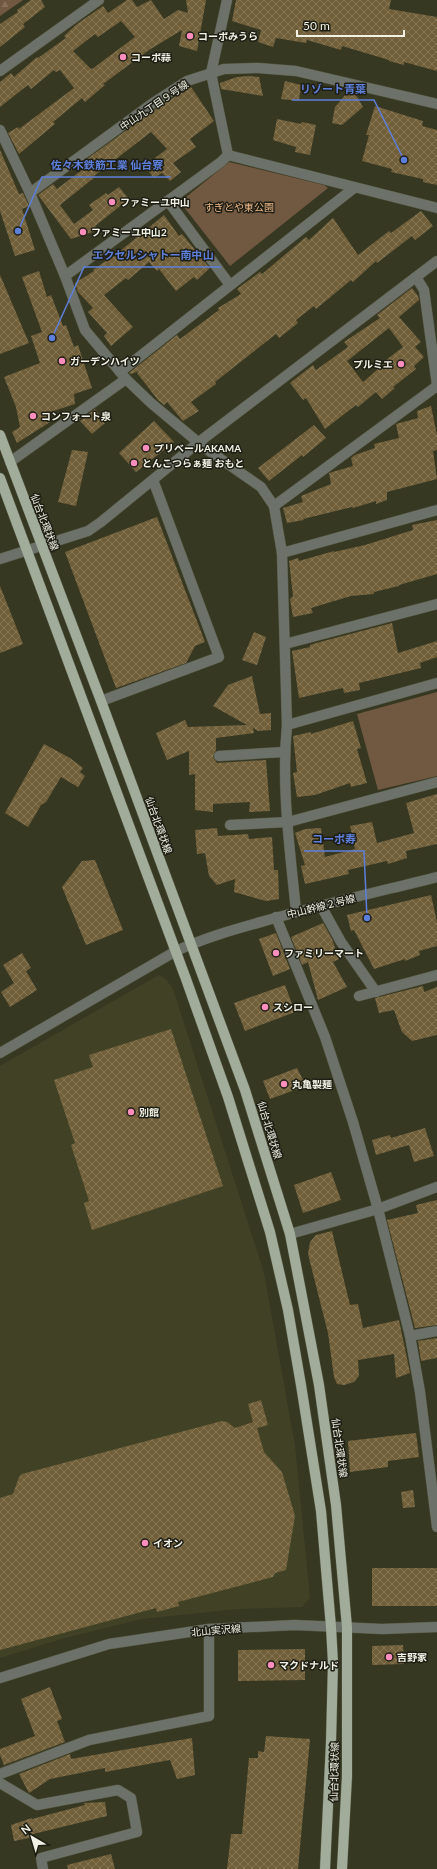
<svg xmlns="http://www.w3.org/2000/svg" width="437" height="1869" viewBox="0 0 437 1869" font-family="Lato,'Noto Sans JP',sans-serif">
  <style>
    .built { fill: #414225 }
    .forest { fill: url(#forest-firs) }
    .park { fill: #715841 }
    .building { fill: url(#building-cross-hatch); fill-rule: evenodd }
    .lines { fill: none; stroke-linecap: round; stroke-linejoin: round }
    .minor-casing { stroke: #555641; stroke-width: 11 }
    .major-casing { stroke: #555641; stroke-width: 11 }
    .minor { stroke: #6c7269; stroke-width: 10 }
    .major { stroke: #a1ad9a; stroke-width: 10 }
    .poi-dot { fill: #fe8ebd; stroke: #1e1e14; stroke-width: 1.5 }
    .labels { text-anchor: middle; stroke-width: 3; stroke-linejoin: round; paint-order: stroke }
    .poi-label { font-size: 10px; font-weight: bold; fill: #f1f2e5; stroke: #1e1e14; text-anchor: start }
    .street-label { font-size: 10px; fill: #f1f2e5; stroke: #1e1e14 }
    .park-label { font-size: 10px; fill: #eeb887; stroke: #1e1e14 }
    .leader { fill: none; stroke: #5d7fdc; stroke-width: 1.5 }
    .callout-dot { fill: #5d7fdc; stroke: #1e1e14; stroke-width: 1.5 }
    .callout-label { font-size: 11px; text-anchor: middle; font-weight: bold; fill: #5d7fdc; stroke: #1e1e14; stroke-width: 3; stroke-linejoin: round; paint-order: stroke }
  </style>
  <defs>
    <pattern id="forest-firs" width="22" height="20" patternUnits="userSpaceOnUse"><rect width="22" height="20" fill="#715841"/><path d="M5 1l3.5 6h-7zM16 11l3.5 6h-7z" fill="#86705c"/></pattern>
    <pattern id="building-cross-hatch" width="8" height="8" patternUnits="userSpaceOnUse"><rect width="8" height="8" fill="#705f39"/><path d="M0 0l8 8M0 8l8-8" fill="none" stroke="#857656"/></pattern>
  </defs>
  <rect width="100%" height="100%" fill="#373822"/>
  <path class="built" d="M 159,975 L 166,979 L 173,989 L 264,1273 L 295,1446 L 310,1598 L 302,1607 L 237,1609 L 142,1619 L 61,1639 L 0,1658 L 0,1066 Z"/>
  <path class="forest" d="M 0,0 L 23,0 L 0,16 Z"/>
  <g class="park">
    <path d="M 229,162 L 324,185 L 328,188 L 230,266 L 180,202 Z"/>
    <path d="M 437,692 L 437,776 L 378,790 L 357,714 Z"/>
  </g>
  <g class="building">
    <path d="M 31,0 L 41,0 L 45,7 L 23,24 L 25,27 L 0,47 L 0,24 L 18,12 L 17,10 Z"/>
    <path d="M 127,0 L 132,0 L 137,7 L 151,0 L 164,19 L 178,10 L 188,13 L 186,0 L 206,0 L 197,51 L 179,46 L 182,30 L 149,50 L 103,84 L 105,85 L 85,102 L 82,98 L 53,122 L 55,124 L 19,154 L 8,133 L 18,127 L 19,129 L 74,88 L 60,70 L 56,72 L 54,70 L 31,89 L 28,85 L 0,107 L 0,82 L 11,73 L 14,77 L 37,57 L 38,58 L 66,38 L 64,36 L 77,24 L 103,6 L 108,13 ZM 121,21 L 135,37 L 92,69 L 90,68 L 73,51 L 95,34 L 98,37 Z"/>
    <path d="M 236,0 L 391,0 L 389,9 L 437,17 L 437,71 L 404,62 L 404,65 L 389,61 L 389,60 L 342,46 L 341,50 L 307,40 L 306,43 L 276,38 L 273,47 L 258,42 L 261,30 L 232,21 Z"/>
    <path d="M 249,76 L 259,77 L 263,96 L 221,89 L 220,83 L 237,77 Z"/>
    <path d="M 285,81 L 301,85 L 299,101 L 281,99 Z"/>
    <path d="M 191,87 L 214,121 L 190,139 L 196,147 L 173,163 L 181,172 L 170,181 L 162,173 L 154,178 L 144,166 L 167,149 L 151,132 L 94,176 L 95,177 L 60,205 L 74,224 L 93,210 L 89,205 L 106,193 L 108,195 L 119,187 L 129,199 L 95,226 L 99,230 L 71,239 L 38,195 L 53,184 L 57,189 L 91,163 L 87,159 L 157,108 Z"/>
    <path d="M 347,93 L 356,95 L 363,107 L 342,125 L 332,123 L 335,107 Z"/>
    <path d="M 375,106 L 423,121 L 422,126 L 437,130 L 437,185 L 423,182 L 423,179 L 391,172 L 392,169 L 362,161 L 369,135 L 366,135 Z"/>
    <path d="M 277,119 L 301,124 L 302,122 L 316,125 L 310,155 L 295,152 L 296,147 L 273,140 Z"/>
    <path d="M 0,150 L 19,194 L 23,193 L 29,206 L 22,209 L 35,250 L 15,256 L 0,211 Z"/>
    <path d="M 421,211 L 433,226 L 415,240 L 412,236 L 377,263 L 376,261 L 353,282 L 351,280 L 316,309 L 314,306 L 296,320 L 298,323 L 279,338 L 276,334 L 215,382 L 216,384 L 191,402 L 199,411 L 183,421 L 167,402 L 164,405 L 158,400 L 137,373 L 139,371 L 131,374 L 129,373 L 177,335 L 180,339 L 219,310 L 218,308 L 241,294 L 237,289 L 260,272 L 262,274 L 306,237 L 309,240 L 333,218 L 358,255 L 389,231 L 391,233 Z"/>
    <path d="M 164,215 L 179,236 L 182,234 L 210,268 L 197,280 L 194,277 L 176,291 L 159,269 L 157,271 L 149,262 L 128,280 L 126,278 L 104,295 L 133,327 L 111,346 L 104,336 L 107,333 L 88,312 L 93,308 L 78,292 L 75,283 L 94,271 L 93,270 L 107,260 L 108,261 Z"/>
    <path d="M 39,271 L 47,297 L 51,295 L 63,326 L 66,325 L 74,347 L 78,345 L 92,388 L 74,394 L 75,404 L 47,413 L 50,422 L 17,443 L 12,432 L 20,427 L 16,407 L 4,377 L 40,363 L 31,336 L 42,332 L 22,277 Z"/>
    <path d="M 0,275 L 29,343 L 0,354 Z"/>
    <path d="M 412,288 L 418,296 L 419,300 L 399,317 L 421,342 L 415,347 L 424,357 L 414,366 L 416,369 L 393,387 L 395,388 L 382,399 L 376,392 L 358,407 L 356,405 L 325,429 L 306,398 L 303,400 L 290,383 L 313,365 L 316,370 L 348,347 L 344,342 L 380,318 L 377,315 ZM 389,328 L 403,347 L 386,360 L 387,361 L 363,382 L 347,361 Z"/>
    <path d="M 431,406 L 437,435 L 437,450 L 433,451 L 437,479 L 387,492 L 387,500 L 376,504 L 376,501 L 353,508 L 352,507 L 303,519 L 304,520 L 287,523 L 283,508 L 303,502 L 301,496 L 331,484 L 329,473 L 353,466 L 351,458 L 355,455 L 375,448 L 374,444 L 399,438 L 396,424 L 418,418 L 417,411 Z"/>
    <path d="M 95,409 L 105,423 L 92,434 L 80,421 Z"/>
    <path d="M 154,421 L 174,442 L 136,472 L 119,453 Z"/>
    <path d="M 314,425 L 326,438 L 303,457 L 302,455 L 269,481 L 258,468 Z"/>
    <path d="M 72,450 L 88,452 L 76,506 L 58,502 Z"/>
    <path d="M 157,517 L 205,642 L 195,646 L 186,663 L 116,688 L 65,552 Z"/>
    <path d="M 437,520 L 437,574 L 399,585 L 399,586 L 374,592 L 374,594 L 351,596 L 311,608 L 313,613 L 293,617 L 290,599 L 293,596 L 289,561 L 298,558 L 299,561 L 334,551 L 334,552 L 365,545 L 413,530 L 412,525 Z"/>
    <path d="M 0,586 L 23,644 L 0,653 Z"/>
    <path d="M 392,623 L 398,653 L 437,641 L 437,657 L 420,663 L 421,668 L 359,683 L 360,690 L 344,693 L 343,688 L 299,698 L 292,651 L 310,647 L 310,645 L 320,642 Z"/>
    <path d="M 254,632 L 266,637 L 257,665 L 242,660 Z"/>
    <path d="M 252,676 L 260,714 L 271,713 L 271,730 L 258,731 L 253,728 L 254,733 L 216,738 L 216,750 L 213,757 L 217,763 L 266,760 L 270,811 L 249,812 L 250,802 L 213,804 L 213,812 L 195,810 L 195,774 L 189,775 L 189,751 L 167,760 L 156,733 L 185,720 L 188,727 L 247,725 L 213,706 L 228,685 Z"/>
    <path d="M 353,721 L 361,748 L 357,749 L 367,783 L 351,787 L 350,783 L 315,795 L 297,797 L 293,773 L 297,772 L 293,736 L 311,732 L 311,734 Z"/>
    <path d="M 44,744 L 70,758 L 83,768 L 80,772 L 85,776 L 78,787 L 61,777 L 46,802 L 41,805 L 28,827 L 5,813 Z"/>
    <path d="M 437,794 L 437,844 L 406,851 L 407,858 L 388,864 L 387,861 L 348,870 L 349,874 L 305,884 L 301,866 L 305,865 L 295,833 L 305,829 L 321,828 L 325,857 L 355,849 L 350,826 L 372,822 L 377,843 L 414,833 L 406,803 Z"/>
    <path d="M 217,828 L 218,836 L 248,834 L 249,839 L 272,837 L 274,870 L 278,870 L 279,899 L 266,901 L 234,892 L 235,879 L 217,885 L 209,876 L 205,853 L 197,854 L 195,830 Z"/>
    <path d="M 95,860 L 123,930 L 86,945 L 62,887 L 82,861 Z"/>
    <path d="M 431,895 L 437,922 L 437,946 L 419,951 L 420,955 L 405,961 L 405,959 L 374,969 L 354,930 L 351,931 L 347,915 Z"/>
    <path d="M 323,923 L 332,939 L 339,959 L 333,962 L 347,987 L 318,1000 L 308,962 L 302,965 L 291,937 Z"/>
    <path d="M 276,933 L 290,969 L 273,976 L 259,939 Z"/>
    <path d="M 22,953 L 31,968 L 26,971 L 37,990 L 10,1007 L 1,992 L 14,983 L 3,965 Z"/>
    <path d="M 285,985 L 295,1012 L 245,1031 L 234,1003 Z"/>
    <path d="M 423,986 L 424,992 L 437,987 L 437,1035 L 412,1041 L 402,1032 L 394,1010 L 379,1013 L 375,998 Z"/>
    <path d="M 171,1029 L 223,1186 L 92,1230 L 84,1203 L 89,1201 L 71,1145 L 75,1143 L 54,1080 L 93,1067 L 89,1055 Z"/>
    <path d="M 297,1068 L 306,1086 L 270,1099 L 263,1081 Z"/>
    <path d="M 425,1128 L 434,1156 L 414,1162 L 409,1145 L 376,1155 L 372,1140 L 390,1135 L 391,1138 Z"/>
    <path d="M 331,1172 L 341,1200 L 303,1213 L 294,1185 Z"/>
    <path d="M 437,1200 L 437,1325 L 415,1328 L 387,1220 L 418,1213 L 416,1205 Z"/>
    <path d="M 332,1231 L 350,1305 L 358,1304 L 363,1328 L 399,1320 L 410,1373 L 396,1378 L 394,1354 L 358,1360 L 359,1376 L 354,1382 L 344,1385 L 337,1384 L 334,1377 L 328,1333 L 308,1254 L 310,1242 L 316,1235 Z"/>
    <path d="M 437,1338 L 437,1358 L 421,1361 L 418,1341 Z"/>
    <path d="M 261,1400 L 268,1425 L 257,1428 L 264,1452 L 282,1472 L 295,1516 L 286,1570 L 275,1573 L 273,1577 L 178,1602 L 179,1606 L 157,1612 L 156,1608 L 0,1650 L 0,1498 L 13,1494 L 19,1477 L 22,1474 L 222,1421 L 227,1422 L 235,1428 L 253,1422 L 248,1404 Z"/>
    <path d="M 416,1433 L 419,1457 L 388,1461 L 388,1467 L 350,1472 L 348,1441 Z"/>
    <path d="M 413,1490 L 415,1507 L 403,1508 L 401,1492 Z"/>
    <rect x="372" y="1568" width="65" height="38"/>
    <path d="M 403,1645 L 404,1664 L 372,1665 L 372,1646 Z"/>
    <path d="M 305,1649 L 305,1680 L 238,1681 L 238,1650 Z"/>
    <path d="M 50,1687 L 62,1719 L 57,1721 L 65,1742 L 4,1765 L 0,1755 L 0,1749 L 35,1736 L 21,1699 Z"/>
    <path d="M 266,1736 L 310,1739 L 298,1869 L 227,1869 L 231,1834 L 242,1834 L 249,1758 L 258,1758 L 258,1751 L 264,1752 Z"/>
    <path d="M 192,1738 L 195,1775 L 177,1779 L 170,1760 L 105,1772 L 105,1768 L 50,1779 L 29,1793 L 19,1774 L 70,1754 L 71,1759 Z"/>
    <path d="M 105,1802 L 107,1816 L 33,1834 L 34,1837 L 14,1841 L 11,1825 L 32,1818 L 32,1819 L 85,1805 L 84,1803 Z"/>
    <path d="M 111,1854 L 115,1869 L 68,1869 L 67,1865 Z"/>
  </g>
  <g class="lines">
    <defs>
      <g id="minor">
        <path d="M 0,71 L 99,0"/>
        <path d="M 0,130 L 30,193 L 65,276 L 85,330 L 126,379 L 151,403 L 205,448 L 261,487 L 274,506 L 282,553 L 287,725 C 281,787 290,850 296,911"/>
        <path d="M 228,155 L 437,208"/>
        <path d="M 30,193 L 153,103 L 187,81 L 224,69 L 258,68 L 296,71 L 437,104"/>
        <path d="M 168,201 L 230,285"/>
        <path d="M 65,276 L 221,162 L 228,155 L 211,73 L 227,0"/>
        <path d="M 416,277 L 424,290 L 437,385"/>
        <path d="M 120,372 L 354,188"/>
        <path d="M 10,462 L 126,379"/>
        <path d="M 274,506 L 437,386"/>
        <path d="M 282,553 L 437,510"/>
        <path d="M 0,559 L 88,531 L 101,522 L 199,442 L 437,261"/>
        <path d="M 285,644 L 437,604"/>
        <path d="M 101,701 L 219,657 L 153,480"/>
        <path d="M 287,725 L 437,683"/>
        <path d="M 219,756 L 284,752"/>
        <path d="M 230,825 L 288,822 L 437,782"/>
        <path d="M 321,906 L 341,942 L 376,992"/>
        <path d="M 276,917 L 325,1037 L 353,1122 L 378,1209 L 410,1336 L 420,1392 L 437,1527"/>
        <path d="M 359,996 L 437,975"/>
        <path d="M 0,1053 L 176,951 C 206,937 236,929 268,920 C 324,904 381,891 437,877"/>
        <path d="M 290,1234 L 378,1209 L 437,1187"/>
        <path d="M 410,1336 L 437,1331"/>
        <path d="M 0,1678 L 109,1644 L 209,1629 L 295,1625 L 382,1629 L 437,1627"/>
        <path d="M 0,1774 L 89,1740 L 209,1716 L 209,1629"/>
        <path d="M 0,1783 L 37,1805 L 118,1790 L 131,1798 L 137,1832 L 41,1858 L 43,1869"/>
      </g>
      <g id="major">
        <path d="M 0,435 L 101,701 L 245,1090 L 290,1234 L 319,1385 L 336,1505 L 347,1627 L 347,1776 L 342,1869"/>
        <path d="M 0,478 L 186,979 L 228,1097 L 270,1232 L 288,1310 L 301,1385 L 321,1511 L 331,1627 L 333,1663 L 331,1742 L 325,1869"/>
      </g>
    </defs>
    <use href="#minor" class="minor-casing"/>
    <use href="#major" class="major-casing"/>
    <use href="#minor" class="minor"/>
    <use href="#major" class="major"/>
  </g>
  <g class="poi-dot">
    <circle cx="190" cy="36" r="4"/>
    <circle cx="123" cy="57" r="4"/>
    <circle cx="112" cy="202" r="4"/>
    <circle cx="83" cy="232" r="4"/>
    <circle cx="62" cy="361" r="4"/>
    <circle cx="401" cy="364" r="4"/>
    <circle cx="33" cy="416" r="4"/>
    <circle cx="146" cy="448" r="4"/>
    <circle cx="134" cy="463" r="4"/>
    <circle cx="276" cy="953" r="4"/>
    <circle cx="265" cy="1007" r="4"/>
    <circle cx="284" cy="1084" r="4"/>
    <circle cx="131" cy="1112" r="4"/>
    <circle cx="145" cy="1543" r="4"/>
    <circle cx="389" cy="1657" r="4"/>
    <circle cx="271" cy="1665" r="4"/>
  </g>
  <g class="labels">
    <g class="poi-label">
      <text x="198" y="40">コーポみうら</text>
      <text x="131" y="61">コーポ蒜</text>
      <text x="120" y="206">ファミーユ中山</text>
      <text x="91" y="236">ファミーユ中山2</text>
      <text x="70" y="365">ガーデンハイツ</text>
      <text x="393" y="368" text-anchor="end">プルミエ</text>
      <text x="41" y="420">コンフォート泉</text>
      <text x="154" y="452">プリベールAKAMA</text>
      <text x="142" y="467">とんこつらぁ麺 おもと</text>
      <text x="284" y="957">ファミリーマート</text>
      <text x="273" y="1011">スシロー</text>
      <text x="292" y="1088">丸亀製麺</text>
      <text x="139" y="1116">別館</text>
      <text x="153" y="1547">イオン</text>
      <text x="397" y="1661">吉野家</text>
      <text x="279" y="1669">マクドナルド</text>
    </g>
    <g class="street-label">
      <text transform="translate(154 105) rotate(-34)" y="4">中山九丁目９号線</text>
      <text transform="translate(45 522) rotate(69)" y="4">仙台北環状線</text>
      <text transform="translate(159 825) rotate(70)" y="4">仙台北環状線</text>
      <text transform="translate(321 906) rotate(-14)" y="4">中山幹線２号線</text>
      <text transform="translate(270 1130) rotate(73)" y="4">仙台北環状線</text>
      <text transform="translate(340 1448) rotate(82)" y="4">仙台北環状線</text>
      <text transform="translate(216 1630) rotate(-5)" y="4">北山実沢線</text>
      <text transform="translate(334 1772) rotate(-89)" y="4">仙台北環状線</text>
    </g>
    <g class="park-label">
      <text x="239" y="211">すぎとや東公園</text>
    </g>
  </g>
  <path class="leader" d="M404 160L374 100H292M18 231L42 177H171M52 338L84 267H221M367 918L364 851H304"/>
  <g class="callout-dot">
    <circle cx="404" cy="160" r="4"/>
    <circle cx="18" cy="231" r="4"/>
    <circle cx="52" cy="338" r="4"/>
    <circle cx="367" cy="918" r="4"/>
  </g>
  <g class="callout-label">
    <text x="333" y="93">リゾート青葉</text>
    <text x="107" y="169">佐々木鉄筋工業 仙台寮</text>
    <text x="153" y="259">エクセルシャトー南中山</text>
    <text x="334" y="843">コーポ寿</text>
  </g>
  <g transform="translate(32 1837) rotate(322)" stroke="#1e1e14" stroke-width="3" paint-order="stroke">
  <path d="M0-3L7 15L0 10L-7 15Z" fill="#f1f2e5"/>
  <text y="-6" font-size="11" font-weight="bold" text-anchor="middle" fill="#f1f2e5">N</text>
  </g>
  <path d="M297 30v6h107v-6" fill="none" stroke="#f1f2e5" stroke-width="2"/>
  <text x="303" y="30" font-size="12" fill="#f1f2e5" stroke="#1e1e14" stroke-width="3" paint-order="stroke">50 m</text>
</svg>
